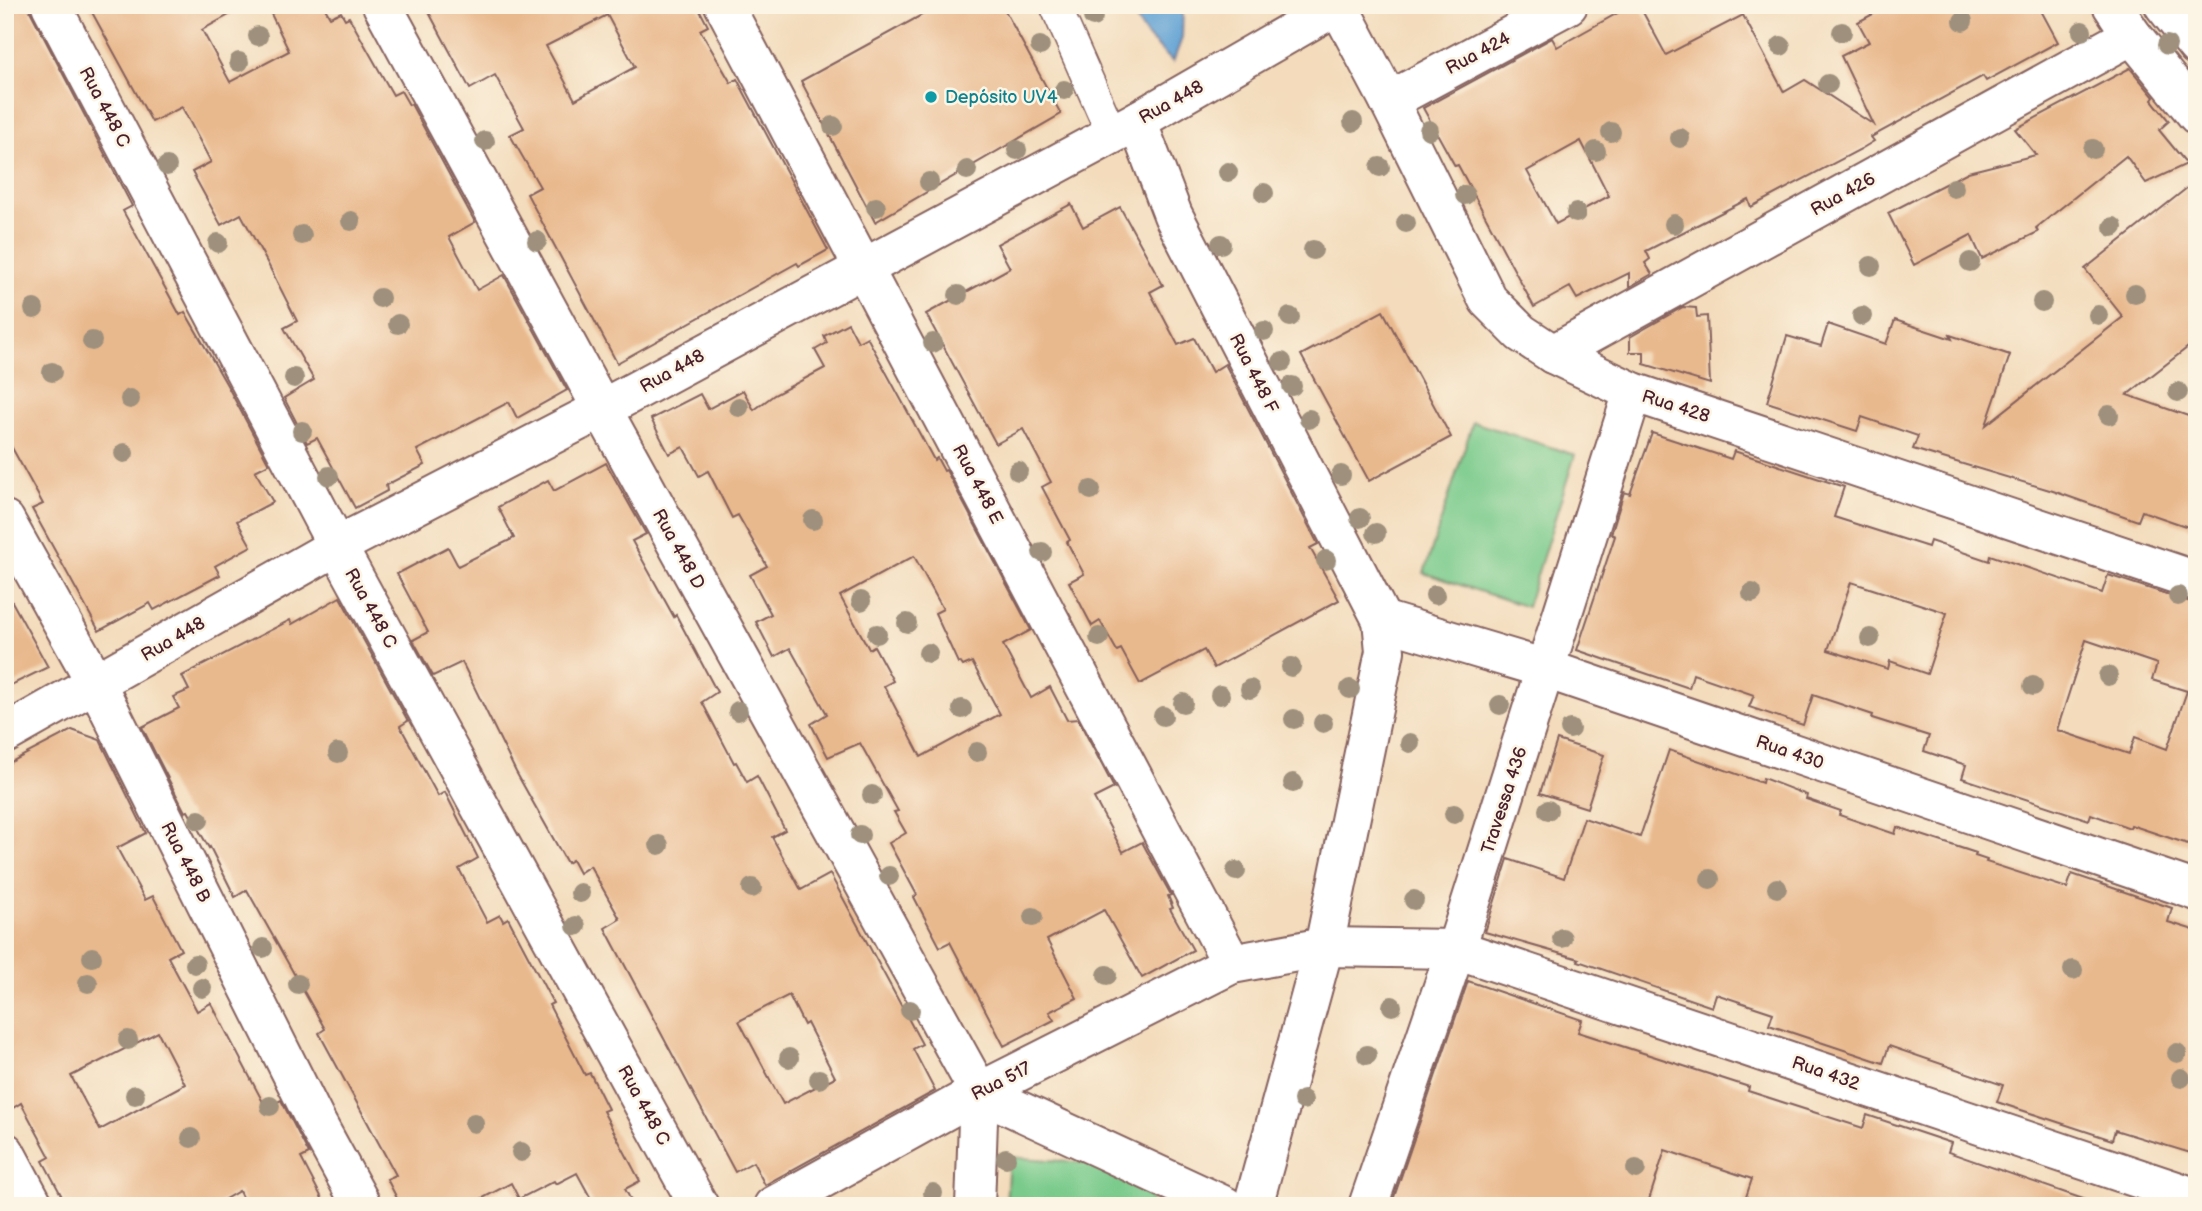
<svg xmlns="http://www.w3.org/2000/svg" width="2202" height="1211" viewBox="0 0 2202 1211" font-family="'Balsamiq Sans',sans-serif">
  <style>
    .green { fill: #79ca8b; stroke: #62745b; stroke-width: 2 }
    .water { fill: #61a2d4; stroke: #566080; stroke-width: 2 }
    .building { fill: #e9b98e; fill-rule: evenodd }
    .lines { fill: none; stroke-linecap: round; stroke-linejoin: round }
    .pedestrian-casing { stroke: #85615d; stroke-width: 33 }
    .minor-casing { stroke: #85615d; stroke-width: 42 }
    .tertiary-casing { stroke: #85615d; stroke-width: 42 }
    .pedestrian { stroke: #fff; stroke-width: 30 }
    .minor { stroke: #fff; stroke-width: 38 }
    .tertiary { stroke: #fff; stroke-width: 38 }
    .tree { fill: #9e907c }
    .culture-dot { fill: #0f9aa8; stroke: #fcf5e5; stroke-width: 2.5 }
    .labels { text-anchor: middle; stroke-width: 5; stroke-linejoin: round; paint-order: stroke }
    .street-label { font-size: 18px; fill: #4a1f2b; stroke: #fcf5e5 }
    .culture-label { font-size: 18px; fill: #0d838f; stroke: #fcf5e5; text-anchor: start }
  </style>
  <rect width="100%" height="100%" fill="#fcf5e5"/>
  <filter id="ink" filterUnits="userSpaceOnUse"><feTurbulence type="fractalNoise" baseFrequency=".0143" numOctaves="2"/><feDisplacementMap in="SourceGraphic" scale="14" xChannelSelector="R" yChannelSelector="G"/><feConvolveMatrix kernelMatrix="1 2 1 2 8 2 1 2 1" color-interpolation-filters="sRGB"/></filter>
  <filter id="wash" filterUnits="userSpaceOnUse"><feTurbulence type="fractalNoise" baseFrequency=".00686" numOctaves="4" result="noise"/><feDisplacementMap in="SourceGraphic" scale="28" xChannelSelector="R" yChannelSelector="G"/><feGaussianBlur stdDeviation="1.57" result="paint"/><feColorMatrix in="noise" values="0 0 0 0 0 0 0 0 0 0 0 0 0 0 0 0 0 1.4 0 .05"/><feComposite in="paint" operator="in"/></filter>
  <g filter="url(#wash)">
    <rect width="100%" height="100%" fill="#f3dbbb"/>
    <g class="green">
      <path d="M 1473,422 L 1575,455 L 1527,607 L 1424,573 Z"/>
      <path d="M 1009,1157 L 1101,1164 L 1149,1195 L 1155,1206 L 1006,1206 Z"/>
    </g>
    <path class="water" d="M 1127,5 L 1183,5 L 1182,38 L 1173,62 L 1147,36 Z"/>
    <g id="blocks">
      <g class="building">
        <path d="M 5,5 L 27,5 L 132,206 L 123,211 L 180,315 L 185,312 L 227,385 L 269,464 L 255,471 L 273,502 L 237,521 L 251,546 L 215,566 L 220,575 L 154,610 L 150,603 L 99,631 L 32,509 L 43,504 L 5,435 Z"/>
        <path d="M 88,5 L 247,5 L 202,30 L 230,82 L 289,51 L 271,14 L 287,5 L 323,5 L 330,17 L 341,12 L 345,19 L 349,17 L 393,95 L 401,91 L 409,105 L 411,104 L 475,222 L 449,237 L 477,290 L 504,275 L 567,390 L 517,418 L 509,402 L 417,450 L 425,465 L 386,485 L 387,491 L 355,508 L 317,438 L 307,443 L 284,398 L 314,380 L 284,328 L 297,321 L 269,266 L 241,214 L 221,225 L 192,172 L 211,162 L 182,107 L 152,122 Z"/>
        <path d="M 425,5 L 697,5 L 708,26 L 700,30 L 731,83 L 737,79 L 828,250 L 799,266 L 797,263 L 617,363 L 527,194 L 540,187 L 510,135 L 524,128 L 495,75 L 470,89 ZM 607,15 L 635,67 L 575,100 L 546,46 Z"/>
        <path d="M 940,5 L 1002,5 L 1061,114 L 875,222 L 801,81 Z"/>
        <path d="M 1632,5 L 1639,5 L 1666,55 L 1743,15 L 1784,92 L 1805,80 L 1874,125 L 1841,56 L 1869,42 L 1858,22 L 1890,5 L 2038,5 L 2058,42 L 1986,81 L 1983,76 L 1871,137 L 1874,141 L 1861,149 L 1751,207 L 1748,199 L 1646,251 L 1650,259 L 1645,263 L 1652,274 L 1629,287 L 1629,273 L 1577,299 L 1570,287 L 1534,307 L 1458,165 L 1455,166 L 1423,108 L 1552,38 L 1557,47 ZM 1581,141 L 1609,196 L 1556,224 L 1527,171 Z"/>
        <path d="M 2130,68 L 2154,97 L 2152,100 L 2169,121 L 2159,130 L 2187,164 L 2146,183 L 2126,156 L 2036,228 L 2038,232 L 1982,259 L 1971,235 L 1914,265 L 1888,213 L 1968,172 L 2036,155 L 2015,129 Z"/>
        <path d="M 2197,180 L 2197,340 L 2127,395 L 2197,419 L 2197,530 L 2142,511 L 2138,521 L 2053,491 L 1913,449 L 1918,436 L 1862,417 L 1857,431 L 1767,402 L 1787,336 L 1821,346 L 1828,324 L 1886,344 L 1895,320 L 1952,339 L 1950,335 L 2010,355 L 1986,425 L 2123,317 L 2085,269 Z"/>
        <path d="M 1071,204 L 1083,227 L 1120,207 L 1163,285 L 1150,292 L 1178,345 L 1194,338 L 1212,372 L 1225,364 L 1318,544 L 1310,548 L 1339,600 L 1214,668 L 1204,650 L 1140,684 L 1121,649 L 1117,651 L 1100,621 L 1092,626 L 1069,582 L 1084,574 L 1067,542 L 1070,540 L 1042,487 L 1051,482 L 1023,429 L 996,444 L 926,314 L 1010,268 L 997,244 Z"/>
        <path d="M 1683,307 L 1696,308 L 1697,317 L 1707,316 L 1710,384 L 1644,364 L 1644,352 L 1630,352 L 1630,337 Z"/>
        <path d="M 1383,311 L 1451,437 L 1369,481 L 1301,355 Z"/>
        <path d="M 848,323 L 858,342 L 867,337 L 934,460 L 937,458 L 944,471 L 946,470 L 1031,630 L 1003,645 L 1031,698 L 1050,687 L 1067,720 L 1078,719 L 1114,788 L 1094,798 L 1123,852 L 1142,842 L 1171,895 L 1168,896 L 1173,908 L 1170,909 L 1193,950 L 1142,978 L 1104,910 L 1047,940 L 1077,998 L 1049,1012 L 1054,1020 L 1004,1046 L 950,942 L 940,947 L 914,897 L 917,895 L 889,843 L 906,833 L 894,812 L 898,811 L 860,743 L 828,757 L 811,724 L 827,714 L 790,648 L 774,657 L 756,622 L 771,614 L 750,575 L 767,566 L 738,515 L 732,518 L 708,471 L 699,476 L 683,447 L 669,454 L 651,419 L 700,394 L 708,409 L 743,390 L 754,410 L 774,395 L 825,368 L 815,350 L 827,343 L 824,336 ZM 914,556 L 943,609 L 935,613 L 958,663 L 960,662 L 963,666 L 972,662 L 1000,714 L 921,757 L 884,686 L 893,681 L 874,646 L 869,649 L 840,596 Z"/>
        <path d="M 1652,433 L 1731,459 L 1734,451 L 1844,487 L 1834,517 L 1928,547 L 1930,541 L 1989,561 L 1990,555 L 2102,593 L 2108,575 L 2197,604 L 2197,847 L 2131,825 L 2130,828 L 2091,814 L 2089,820 L 1962,778 L 1966,765 L 1924,751 L 1929,736 L 1872,718 L 1873,715 L 1813,695 L 1803,725 L 1749,707 L 1754,695 L 1693,674 L 1689,688 L 1577,650 L 1615,536 L 1611,534 L 1624,492 L 1630,494 ZM 1851,582 L 1947,613 L 1927,674 L 1890,661 L 1888,669 L 1828,650 ZM 2086,640 L 2157,664 L 2152,680 L 2187,691 L 2167,749 L 2135,737 L 2129,754 L 2057,730 Z"/>
        <path d="M 606,463 L 646,534 L 632,541 L 674,617 L 676,615 L 717,692 L 702,702 L 734,763 L 736,762 L 747,782 L 757,776 L 785,830 L 772,837 L 801,890 L 830,874 L 922,1044 L 913,1049 L 935,1091 L 765,1185 L 753,1162 L 735,1172 L 605,928 L 620,919 L 590,866 L 579,873 L 572,860 L 567,863 L 516,772 L 462,662 L 433,676 L 413,640 L 428,632 L 397,574 L 448,547 L 458,566 L 514,538 L 498,507 L 548,480 L 554,491 ZM 789,995 L 804,1025 L 807,1023 L 835,1077 L 783,1104 L 739,1021 Z"/>
        <path d="M 5,589 L 48,667 L 5,688 Z"/>
        <path d="M 340,597 L 408,721 L 400,726 L 438,796 L 445,792 L 478,858 L 459,869 L 487,922 L 500,915 L 503,921 L 508,918 L 553,1003 L 549,1005 L 585,1075 L 590,1073 L 608,1109 L 603,1111 L 640,1181 L 625,1189 L 634,1206 L 595,1206 L 577,1173 L 556,1184 L 554,1181 L 519,1199 L 511,1183 L 468,1206 L 401,1206 L 387,1179 L 396,1175 L 319,1033 L 325,1029 L 247,890 L 235,897 L 210,847 L 209,848 L 188,811 L 185,812 L 142,727 L 179,708 L 173,697 L 189,690 L 182,676 L 290,620 L 292,624 Z"/>
        <path d="M 72,730 L 100,740 L 146,833 L 117,848 L 145,900 L 153,896 L 181,950 L 168,957 L 197,1011 L 211,1003 L 266,1108 L 281,1100 L 309,1154 L 301,1158 L 326,1206 L 246,1206 L 239,1191 L 213,1206 L 67,1206 L 43,1161 L 50,1157 L 21,1103 L 5,1113 L 5,765 ZM 158,1032 L 185,1084 L 100,1130 L 71,1076 Z"/>
        <path d="M 1557,740 L 1604,755 L 1587,808 L 1540,793 Z"/>
        <path d="M 1669,750 L 1762,783 L 1763,778 L 1807,795 L 1806,799 L 1841,811 L 1839,815 L 1895,834 L 1897,827 L 1976,853 L 1975,856 L 1987,860 L 1986,862 L 2067,888 L 2072,874 L 2172,908 L 2168,922 L 2197,931 L 2197,1155 L 2115,1130 L 2112,1140 L 1997,1102 L 2003,1085 L 1889,1046 L 1883,1063 L 1769,1025 L 1773,1013 L 1716,994 L 1712,1007 L 1578,961 L 1579,959 L 1485,932 L 1508,859 L 1564,878 L 1584,818 L 1640,837 Z"/>
        <path d="M 1468,981 L 1582,1020 L 1578,1032 L 1749,1087 L 1748,1091 L 1863,1128 L 1867,1115 L 1951,1143 L 1948,1152 L 2086,1200 L 2085,1206 L 1743,1206 L 1752,1179 L 1665,1150 L 1647,1206 L 1391,1206 Z"/>
      </g>
    </g>
  </g>
  <g filter="url(#ink)">
    <use href="#blocks" fill-opacity="0" stroke="#85615d" stroke-width="2"/>
    <g class="lines">
      <defs>
        <path id="pedestrian" d="M 1055,5 L 1112,134"/>
        <g id="minor">
          <path d="M 51,5 L 337,546 L 699,1206"/>
          <path d="M 382,5 L 602,409 L 979,1092"/>
          <path d="M 724,5 L 1232,964"/>
          <path d="M 1338,5 L 1389,101 L 1488,300 L 1521,333 L 1553,354 L 1633,392 L 2197,581"/>
          <path d="M 1389,101 L 1568,5"/>
          <path d="M 1137,121 L 1173,215 L 1382,620 L 1385,651 L 1324,947 L 1253,1206"/>
          <path d="M 1553,354 L 2132,35"/>
          <path d="M 5,520 L 96,683 L 315,1120 L 362,1206"/>
          <path d="M 1382,620 L 1546,669 L 2197,891"/>
          <path d="M 5,734 L 337,546 L 602,409 L 1137,121 L 1338,5"/>
          <path d="M 979,1092 L 1225,1206"/>
          <path d="M 5,1152 L 34,1206"/>
          <path d="M 773,1206 L 979,1092 L 1232,964 L 1324,947 L 1456,949 L 2197,1198"/>
          <path d="M 975,1206 L 979,1092"/>
          <path d="M 1368,1206 L 1456,949 L 1633,392"/>
        </g>
        <g id="tertiary">
          <path d="M 2112,5 L 2132,35 L 2197,115"/>
          <path d="M 2164,5 L 2197,46"/>
        </g>
      </defs>
      <use href="#pedestrian" class="pedestrian-casing"/>
      <use href="#minor" class="minor-casing"/>
      <use href="#tertiary" class="tertiary-casing"/>
      <use href="#pedestrian" class="pedestrian"/>
      <use href="#minor" class="minor"/>
      <use href="#tertiary" class="tertiary"/>
    </g>
    <g class="tree">
      <circle cx="1093" cy="17" r="10"/>
      <circle cx="1963" cy="21" r="10"/>
      <circle cx="2082" cy="31" r="10"/>
      <circle cx="1842" cy="32" r="10"/>
      <circle cx="258" cy="36" r="10"/>
      <circle cx="2167" cy="45" r="10"/>
      <circle cx="1040" cy="46" r="10"/>
      <circle cx="1781" cy="46" r="10"/>
      <circle cx="239" cy="62" r="10"/>
      <circle cx="1828" cy="84" r="10"/>
      <circle cx="1064" cy="90" r="10"/>
      <circle cx="1353" cy="122" r="10"/>
      <circle cx="833" cy="126" r="10"/>
      <circle cx="1429" cy="130" r="10"/>
      <circle cx="1611" cy="132" r="10"/>
      <circle cx="1680" cy="138" r="10"/>
      <circle cx="485" cy="141" r="10"/>
      <circle cx="2093" cy="149" r="10"/>
      <circle cx="1017" cy="150" r="10"/>
      <circle cx="1596" cy="151" r="10"/>
      <circle cx="167" cy="166" r="10"/>
      <circle cx="1380" cy="167" r="10"/>
      <circle cx="967" cy="170" r="10"/>
      <circle cx="1228" cy="172" r="10"/>
      <circle cx="929" cy="182" r="10"/>
      <circle cx="1954" cy="188" r="10"/>
      <circle cx="1264" cy="193" r="10"/>
      <circle cx="1465" cy="195" r="10"/>
      <circle cx="876" cy="207" r="10"/>
      <circle cx="1576" cy="213" r="10"/>
      <circle cx="351" cy="221" r="10"/>
      <circle cx="1406" cy="223" r="10"/>
      <circle cx="1674" cy="224" r="10"/>
      <circle cx="2113" cy="227" r="10"/>
      <circle cx="302" cy="235" r="10"/>
      <circle cx="537" cy="241" r="10"/>
      <circle cx="218" cy="243" r="10"/>
      <circle cx="1221" cy="244" r="10"/>
      <circle cx="1313" cy="250" r="10"/>
      <circle cx="1970" cy="262" r="10"/>
      <circle cx="1871" cy="266" r="10"/>
      <circle cx="2135" cy="294" r="10"/>
      <circle cx="958" cy="295" r="10"/>
      <circle cx="380" cy="298" r="10"/>
      <circle cx="2042" cy="302" r="10"/>
      <circle cx="34" cy="309" r="10"/>
      <circle cx="2098" cy="315" r="10"/>
      <circle cx="1862" cy="316" r="10"/>
      <circle cx="1290" cy="317" r="10"/>
      <circle cx="398" cy="324" r="10"/>
      <circle cx="1264" cy="331" r="10"/>
      <circle cx="92" cy="341" r="10"/>
      <circle cx="933" cy="343" r="10"/>
      <circle cx="1282" cy="362" r="10"/>
      <circle cx="52" cy="372" r="10"/>
      <circle cx="294" cy="378" r="10"/>
      <circle cx="1292" cy="386" r="10"/>
      <circle cx="2178" cy="392" r="10"/>
      <circle cx="130" cy="399" r="10"/>
      <circle cx="739" cy="407" r="10"/>
      <circle cx="2109" cy="415" r="10"/>
      <circle cx="1309" cy="419" r="10"/>
      <circle cx="302" cy="431" r="10"/>
      <circle cx="124" cy="453" r="10"/>
      <circle cx="1018" cy="471" r="10"/>
      <circle cx="1341" cy="475" r="10"/>
      <circle cx="329" cy="476" r="10"/>
      <circle cx="1091" cy="490" r="10"/>
      <circle cx="1360" cy="518" r="10"/>
      <circle cx="813" cy="520" r="10"/>
      <circle cx="1376" cy="533" r="10"/>
      <circle cx="1042" cy="552" r="10"/>
      <circle cx="1326" cy="560" r="10"/>
      <circle cx="1752" cy="593" r="10"/>
      <circle cx="1435" cy="595" r="10"/>
      <circle cx="2178" cy="596" r="10"/>
      <circle cx="861" cy="601" r="10"/>
      <circle cx="907" cy="623" r="10"/>
      <circle cx="877" cy="634" r="10"/>
      <circle cx="1099" cy="637" r="10"/>
      <circle cx="1870" cy="638" r="10"/>
      <circle cx="928" cy="653" r="10"/>
      <circle cx="1291" cy="667" r="10"/>
      <circle cx="2108" cy="676" r="10"/>
      <circle cx="2033" cy="686" r="10"/>
      <circle cx="1250" cy="689" r="10"/>
      <circle cx="1350" cy="689" r="10"/>
      <circle cx="1220" cy="695" r="10"/>
      <circle cx="1183" cy="703" r="10"/>
      <circle cx="1500" cy="705" r="10"/>
      <circle cx="962" cy="709" r="10"/>
      <circle cx="738" cy="711" r="10"/>
      <circle cx="1163" cy="716" r="10"/>
      <circle cx="1294" cy="719" r="10"/>
      <circle cx="1323" cy="723" r="10"/>
      <circle cx="1570" cy="729" r="10"/>
      <circle cx="1410" cy="743" r="10"/>
      <circle cx="977" cy="752" r="10"/>
      <circle cx="338" cy="753" r="10"/>
      <circle cx="1293" cy="783" r="10"/>
      <circle cx="872" cy="795" r="10"/>
      <circle cx="1548" cy="810" r="10"/>
      <circle cx="1454" cy="814" r="10"/>
      <circle cx="199" cy="820" r="10"/>
      <circle cx="860" cy="835" r="10"/>
      <circle cx="659" cy="845" r="10"/>
      <circle cx="1236" cy="871" r="10"/>
      <circle cx="889" cy="876" r="10"/>
      <circle cx="1710" cy="879" r="10"/>
      <circle cx="752" cy="888" r="10"/>
      <circle cx="1777" cy="888" r="10"/>
      <circle cx="580" cy="893" r="10"/>
      <circle cx="1414" cy="900" r="10"/>
      <circle cx="1033" cy="917" r="10"/>
      <circle cx="576" cy="926" r="10"/>
      <circle cx="1562" cy="938" r="10"/>
      <circle cx="263" cy="948" r="10"/>
      <circle cx="92" cy="957" r="10"/>
      <circle cx="195" cy="964" r="10"/>
      <circle cx="2073" cy="970" r="10"/>
      <circle cx="1107" cy="975" r="10"/>
      <circle cx="88" cy="983" r="10"/>
      <circle cx="298" cy="984" r="10"/>
      <circle cx="202" cy="988" r="10"/>
      <circle cx="1392" cy="1006" r="10"/>
      <circle cx="910" cy="1010" r="10"/>
      <circle cx="128" cy="1040" r="10"/>
      <circle cx="2177" cy="1053" r="10"/>
      <circle cx="1367" cy="1055" r="10"/>
      <circle cx="789" cy="1058" r="10"/>
      <circle cx="2181" cy="1078" r="10"/>
      <circle cx="819" cy="1079" r="10"/>
      <circle cx="135" cy="1095" r="10"/>
      <circle cx="1303" cy="1100" r="10"/>
      <circle cx="270" cy="1106" r="10"/>
      <circle cx="474" cy="1123" r="10"/>
      <circle cx="191" cy="1138" r="10"/>
      <circle cx="521" cy="1152" r="10"/>
      <circle cx="1006" cy="1158" r="10"/>
      <circle cx="1636" cy="1169" r="10"/>
      <circle cx="933" cy="1193" r="10"/>
    </g>
  </g>
  <circle class="culture-dot" cx="931" cy="97" r="7"/>
  <g class="labels">
    <g class="street-label">
      <text transform="translate(1478 53) rotate(-28)" y="6">Rua 424</text>
      <text transform="translate(1171 102) rotate(-29)" y="6">Rua 448</text>
      <text transform="translate(105 107) rotate(62)" y="6">Rua 448 C</text>
      <text transform="translate(1843 194) rotate(-29)" y="6">Rua 426</text>
      <text transform="translate(672 371) rotate(-29)" y="6">Rua 448</text>
      <text transform="translate(1254 373) rotate(63)" y="6">Rua 448 F</text>
      <text transform="translate(1676 406) rotate(18)" y="6">Rua 428</text>
      <text transform="translate(978 484) rotate(62)" y="6">Rua 448 E</text>
      <text transform="translate(679 549) rotate(61)" y="6">Rua 448 D</text>
      <text transform="translate(371 608) rotate(61)" y="6">Rua 448 C</text>
      <text transform="translate(173 639) rotate(-30)" y="6">Rua 448</text>
      <text transform="translate(1790 752) rotate(19)" y="6">Rua 430</text>
      <text transform="translate(1504 800) rotate(-72)" y="6">Travessa 436</text>
      <text transform="translate(186 862) rotate(63)" y="6">Rua 448 B</text>
      <text transform="translate(1826 1073) rotate(19)" y="6">Rua 432</text>
      <text transform="translate(1001 1081) rotate(-27)" y="6">Rua 517</text>
      <text transform="translate(644 1105) rotate(61)" y="6">Rua 448 C</text>
    </g>
    <g class="culture-label">
      <text x="945" y="103">Depósito UV4</text>
    </g>
  </g>
  <rect width="2202" height="1211" fill="none" stroke="#fcf5e5" stroke-width="28"/>
</svg>
